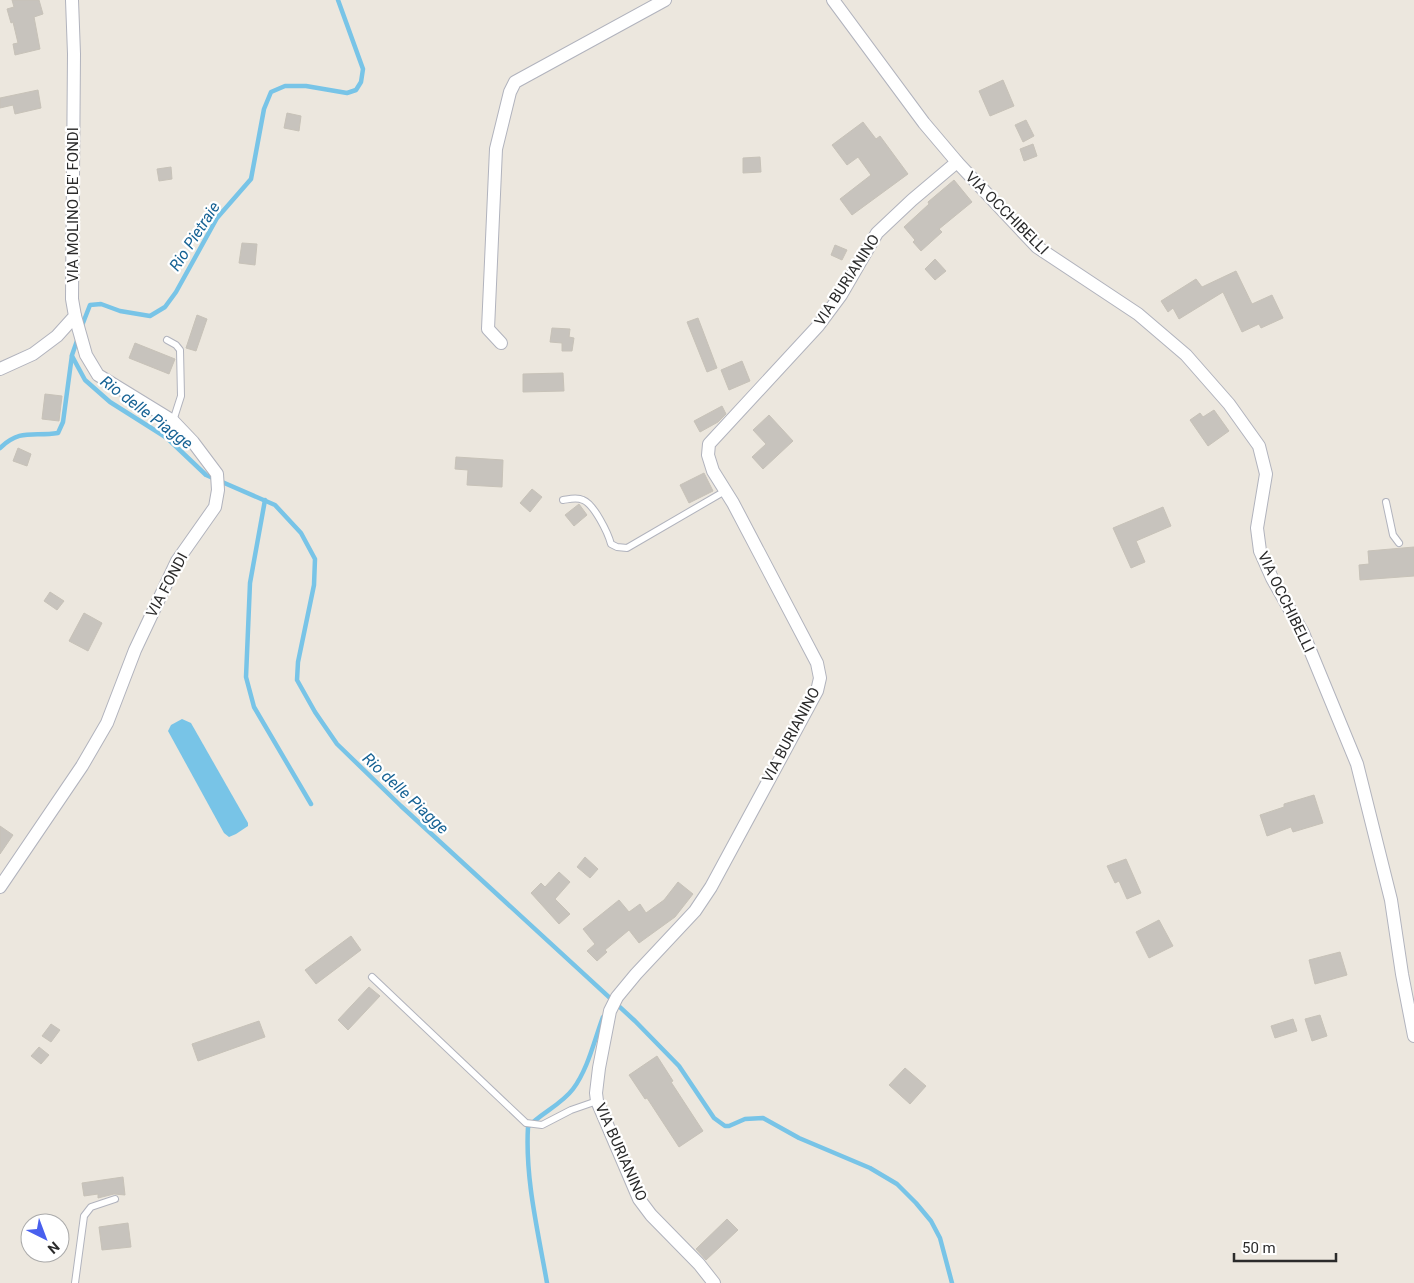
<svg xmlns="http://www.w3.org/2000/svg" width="1414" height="1283" viewBox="0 0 1414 1283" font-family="Roboto,sans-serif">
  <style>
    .water { fill: #78c4e7 }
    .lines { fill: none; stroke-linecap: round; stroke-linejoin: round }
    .stream { stroke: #78c4e7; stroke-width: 4.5 }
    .building { fill: #c7c3bd; stroke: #c7c2b8 }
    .service-casing { stroke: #b1b3bd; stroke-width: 8 }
    .minor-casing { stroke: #b1b3bd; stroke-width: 14 }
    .service { stroke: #fff; stroke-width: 6 }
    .minor { stroke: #fff; stroke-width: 12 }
    .labels { text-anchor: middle; stroke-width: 4.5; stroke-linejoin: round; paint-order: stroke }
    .street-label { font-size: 15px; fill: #2b2b2b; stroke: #fff }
    .water-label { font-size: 16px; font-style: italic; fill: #166294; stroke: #fff }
  </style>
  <rect width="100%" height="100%" fill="#ece7de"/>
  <path class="water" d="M 182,719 L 191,723 L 248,823 L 248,826 L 236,834 L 229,837 L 224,833 L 168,731 L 171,725 Z"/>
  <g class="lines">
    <g class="stream">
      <path d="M 81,328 L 90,305 L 101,304 L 120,311 L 150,316 L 165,307 L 176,292 L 217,218 L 251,179 L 264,109 L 271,92 L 285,86 L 306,86 L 347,93 L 356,90 L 361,82 L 363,69 L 338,0"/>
      <path d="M 72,356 L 85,380 L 110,402 L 167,438 L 206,475 L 275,505 L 301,533 L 315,559 L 314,585 L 298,662 L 297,680 L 315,712 L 337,744 L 401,806 L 635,1021 L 679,1066 L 714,1118 L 725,1126 L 729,1126 L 745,1119 L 763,1118 L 799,1138 L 870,1168 L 897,1184 L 916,1203 L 931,1221 L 940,1238 L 952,1283"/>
      <path d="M 0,448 C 21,428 33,437 58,433 L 63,422 L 72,355 L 78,338"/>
      <path d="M 265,500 L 250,583 L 246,677 L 254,707 L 311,804"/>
      <path d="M 547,1283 C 538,1231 525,1179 528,1127 C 541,1113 561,1105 573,1089 C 588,1069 594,1041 603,1017"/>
    </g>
  </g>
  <g class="building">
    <path d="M 12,0 L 39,0 L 43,14 L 34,17 L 40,49 L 15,55 L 13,44 L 18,43 L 13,22 L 11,23 L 7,9 L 14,7 Z"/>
    <path d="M 1003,80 L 1014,106 L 990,116 L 979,91 Z"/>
    <path d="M 38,90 L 41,108 L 15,114 L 13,105 L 0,108 L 0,98 Z"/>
    <path d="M 287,113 L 301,116 L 299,131 L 284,128 Z"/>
    <path d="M 1026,120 L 1034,136 L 1023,142 L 1015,125 Z"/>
    <path d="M 863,122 L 876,139 L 880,136 L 908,174 L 852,215 L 840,199 L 871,175 L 858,157 L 847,165 L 832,145 Z"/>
    <path d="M 1033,144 L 1037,156 L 1024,161 L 1020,149 Z"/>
    <path d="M 760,157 L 761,172 L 743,173 L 743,158 Z"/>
    <path d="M 171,167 L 172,179 L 159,181 L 157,169 Z"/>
    <path d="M 954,180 L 972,202 L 939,229 L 942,232 L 921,251 L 913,242 L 915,240 L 904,227 L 929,204 L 928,202 Z"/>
    <path d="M 242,243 L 257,244 L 255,265 L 239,263 Z"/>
    <path d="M 835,245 L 847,250 L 842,260 L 831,255 Z"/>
    <path d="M 935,259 L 946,271 L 935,280 L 925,269 Z"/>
    <path d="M 1236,271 L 1252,304 L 1272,295 L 1283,318 L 1261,328 L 1259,324 L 1242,332 L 1223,292 L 1179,319 L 1173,308 L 1168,312 L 1161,301 L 1196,279 L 1202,287 Z"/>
    <path d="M 197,315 L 207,319 L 196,351 L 186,348 Z"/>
    <path d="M 698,318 L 717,368 L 707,372 L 687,322 Z"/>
    <path d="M 552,328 L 570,329 L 569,337 L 574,338 L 572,351 L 562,351 L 562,343 L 550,342 Z"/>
    <path d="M 135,343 L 175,359 L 169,374 L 129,358 Z"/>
    <path d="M 742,361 L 750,381 L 729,390 L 721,370 Z"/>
    <path d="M 563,373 L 564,391 L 523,392 L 523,374 Z"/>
    <path d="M 45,394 L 62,396 L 59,421 L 42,419 Z"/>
    <path d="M 722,406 L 726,414 L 718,422 L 700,432 L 694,421 Z"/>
    <path d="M 1214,410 L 1229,431 L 1208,446 L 1190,420 L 1200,413 L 1203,417 Z"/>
    <path d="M 769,415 L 793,441 L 763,469 L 752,457 L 766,444 L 753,430 Z"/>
    <path d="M 18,448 L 31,454 L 27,466 L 13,461 Z"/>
    <path d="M 456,457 L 503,460 L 502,487 L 467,485 L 468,470 L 455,469 Z"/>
    <path d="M 704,473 L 713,491 L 689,503 L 680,485 Z"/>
    <path d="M 532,489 L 542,497 L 530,512 L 520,503 Z"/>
    <path d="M 579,504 L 587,515 L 574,526 L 565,515 Z"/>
    <path d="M 1163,507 L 1171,526 L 1136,541 L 1145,562 L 1131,568 L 1113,528 Z"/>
    <path d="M 1414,547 L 1414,576 L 1360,580 L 1359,565 L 1369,564 L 1368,551 Z"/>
    <path d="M 50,592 L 64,601 L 57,610 L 44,601 Z"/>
    <path d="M 84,613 L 102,623 L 88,651 L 69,641 Z"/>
    <path d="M 1314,795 L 1323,823 L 1293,832 L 1291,827 L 1267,836 L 1260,815 L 1284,807 L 1284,804 Z"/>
    <path d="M 0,826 L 13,835 L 0,854 Z"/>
    <path d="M 585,857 L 598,869 L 590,878 L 577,867 Z"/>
    <path d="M 1126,859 L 1141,893 L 1127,899 L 1119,881 L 1115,883 L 1107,866 Z"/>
    <path d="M 559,872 L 570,882 L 555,899 L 570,914 L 559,924 L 531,893 L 541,883 L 545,887 Z"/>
    <path d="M 678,882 L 693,894 L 675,917 L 639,943 L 629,930 L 605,950 L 607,952 L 597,961 L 587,951 L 595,944 L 583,929 L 619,900 L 629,912 L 640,904 L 646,913 L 664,900 Z"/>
    <path d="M 1159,920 L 1173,946 L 1149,958 L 1136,932 Z"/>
    <path d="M 351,936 L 361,950 L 316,984 L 305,970 Z"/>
    <path d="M 1340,952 L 1347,975 L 1315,984 L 1309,960 Z"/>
    <path d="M 369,987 L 380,996 L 348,1030 L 338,1020 Z"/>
    <path d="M 1320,1015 L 1327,1036 L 1312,1041 L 1305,1019 Z"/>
    <path d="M 1293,1019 L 1297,1031 L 1275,1038 L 1271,1026 Z"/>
    <path d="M 259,1021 L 265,1037 L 198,1061 L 192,1044 Z"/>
    <path d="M 51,1024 L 60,1030 L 51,1042 L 42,1036 Z"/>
    <path d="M 39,1047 L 49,1055 L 41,1064 L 31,1056 Z"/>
    <path d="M 657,1056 L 673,1081 L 671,1082 L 703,1131 L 679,1147 L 647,1098 L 645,1099 L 629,1075 Z"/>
    <path d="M 905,1068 L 926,1086 L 910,1104 L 889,1085 Z"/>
    <path d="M 123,1177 L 125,1195 L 114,1194 L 98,1198 L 98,1194 L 84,1196 L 82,1183 Z"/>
    <path d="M 727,1219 L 738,1230 L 706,1260 L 696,1249 Z"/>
    <path d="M 128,1223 L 131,1247 L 102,1250 L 99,1227 Z"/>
  </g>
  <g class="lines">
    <defs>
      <g id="service">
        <path d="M 167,340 L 176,345 L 180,350 L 181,396 L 173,421"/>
        <path d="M 563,500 C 570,499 577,497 583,500 C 594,504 608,533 611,544 L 617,547 L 627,548 L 725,491"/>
        <path d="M 1386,502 L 1393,535 L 1399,543"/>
        <path d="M 372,977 L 526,1123 L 542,1125 L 571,1110 L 597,1101"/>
        <path d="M 75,1283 L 84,1216 L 91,1207 L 115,1199"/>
      </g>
      <g id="minor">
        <path d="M 833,0 L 924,123 L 957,162 L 1037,247 L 1138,314 L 1186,355 L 1229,404 L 1259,446 L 1266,474 L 1257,528 L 1260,551 L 1272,578 L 1303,633 L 1357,764 L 1391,900 L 1402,974 L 1414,1036"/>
        <path d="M 501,343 L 488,329 L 496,149 L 510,92 L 515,82 L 665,0"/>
        <path d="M 0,369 L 33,354 L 57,336 L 75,316 L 72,299 L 74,54 L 72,0"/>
        <path d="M 0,887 L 82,766 L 107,723 L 135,650 L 177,561 L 215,507 L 218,490 L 217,474 L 193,442 L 173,421 L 98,375 L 86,355 L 75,316"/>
        <path d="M 714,1283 L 699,1264 L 651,1215 L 639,1199 L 597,1101 L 596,1093 L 599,1068 L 610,1011 L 617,997 L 636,974 L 695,911 L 711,887 L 817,691 L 820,678 L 817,663 L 733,503 L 713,471 L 708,455 L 709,444 L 818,326 L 841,295 L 877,233 L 912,200 L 957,162"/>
      </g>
    </defs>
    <use href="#service" class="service-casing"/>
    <use href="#minor" class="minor-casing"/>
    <use href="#service" class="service"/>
    <use href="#minor" class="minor"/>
  </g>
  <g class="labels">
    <g class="street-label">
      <text transform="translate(73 205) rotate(-90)" y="5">VIA MOLINO DE' FONDI</text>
      <text transform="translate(1007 213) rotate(45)" y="5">VIA OCCHIBELLI</text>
      <text transform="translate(847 280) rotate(-57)" y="5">VIA BURIANINO</text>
      <text transform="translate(167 585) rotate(-62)" y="5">VIA FONDI</text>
      <text transform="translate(1286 602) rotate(64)" y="5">VIA OCCHIBELLI</text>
      <text transform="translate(791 735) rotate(-62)" y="5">VIA BURIANINO</text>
      <text transform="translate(621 1152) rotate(66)" y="5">VIA BURIANINO</text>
    </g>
    <g class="water-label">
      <text transform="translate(194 236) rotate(-57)" y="6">Rio Pietraie</text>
      <text transform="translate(147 412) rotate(37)" y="6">Rio delle Piagge</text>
      <text transform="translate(406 793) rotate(43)" y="6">Rio delle Piagge</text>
    </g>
  </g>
  <g transform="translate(45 1238) rotate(138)"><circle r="24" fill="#ffffff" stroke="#aaaaaa"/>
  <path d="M0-4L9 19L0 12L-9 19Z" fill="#4960ee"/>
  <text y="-8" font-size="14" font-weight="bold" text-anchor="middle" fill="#2b2b2b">N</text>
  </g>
  <path d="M1234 1253v8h102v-8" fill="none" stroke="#2b2b2b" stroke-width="2.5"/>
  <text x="1242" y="1253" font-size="15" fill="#2b2b2b" stroke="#ffffff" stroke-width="4" paint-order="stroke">50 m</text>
</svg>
